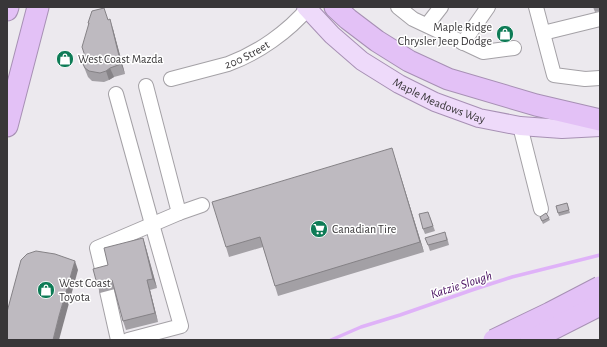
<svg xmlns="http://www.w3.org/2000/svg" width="607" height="347" viewBox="0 0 607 347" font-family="'Alegreya Sans',sans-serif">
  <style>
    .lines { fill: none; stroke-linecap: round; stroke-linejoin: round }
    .stream { stroke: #dfb2f8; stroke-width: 3.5 }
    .minor-casing { stroke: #a4a1a6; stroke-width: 16 }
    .major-casing { stroke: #a790b4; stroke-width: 20 }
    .highway-casing { stroke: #a790b4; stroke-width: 23 }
    .minor { stroke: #fff; stroke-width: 14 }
    .major { stroke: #eedafa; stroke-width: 18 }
    .highway { stroke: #e3c1f6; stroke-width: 21 }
    .highway-bridge-casing { stroke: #a790b4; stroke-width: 23; stroke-linecap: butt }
    .highway-bridge { stroke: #e3c1f6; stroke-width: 21 }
    .wall { fill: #a3a0a5 }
    .shaded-wall { fill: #858286 }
    .building { fill: #bebac0; stroke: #858286 }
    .labels { text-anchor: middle; stroke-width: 3; stroke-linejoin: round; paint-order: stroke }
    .poi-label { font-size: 12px; fill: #383638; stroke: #fff; text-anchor: start }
    .street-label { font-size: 12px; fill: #383638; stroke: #fff }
    .water-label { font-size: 13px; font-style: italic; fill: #460c5e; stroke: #fff }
  </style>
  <rect width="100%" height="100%" fill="#ece9ee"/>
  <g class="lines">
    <path class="stream" d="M 331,340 L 361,327 L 400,315 L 472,290 L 512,277 L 600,255"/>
    <defs>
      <g id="minor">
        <path d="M 398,7 L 413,19 L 483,52 L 514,48"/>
        <path d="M 536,7 L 554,75 L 585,79 L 600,78"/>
        <path d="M 427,25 L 441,7"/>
        <path d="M 543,33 L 600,19"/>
        <path d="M 463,43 L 488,7"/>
        <path id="s1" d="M 171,79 L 228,64 C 258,53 288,32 309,7"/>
        <path d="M 146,86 L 179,213"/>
        <path d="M 116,94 L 152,224 L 181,326 L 128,340"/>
        <path d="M 520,126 L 541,209"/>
        <path d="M 104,277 L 97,248 L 179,213 L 202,205"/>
        <path d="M 107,291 L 118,340"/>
      </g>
      <g id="major">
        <path id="s2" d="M 306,7 L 332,35 L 362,61 L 399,84 L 435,102 L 479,118 L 520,126 L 562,129 L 600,127"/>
      </g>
      <g id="highway">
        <path d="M 335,7 L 348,19 L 377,41 L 409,61 L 448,79 L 536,105 L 600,120"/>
        <path d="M 7,10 L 8,7"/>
        <path d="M 7,126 L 38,7"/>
      </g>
    </defs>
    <use href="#minor" class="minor-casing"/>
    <use href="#major" class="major-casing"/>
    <use href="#highway" class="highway-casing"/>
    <use href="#minor" class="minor"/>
    <use href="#major" class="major"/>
    <use href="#highway" class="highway"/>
    <defs>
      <g id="highway-bridge">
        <path d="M 494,340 L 550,313 L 600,287"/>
        <path d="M 531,340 L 600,305"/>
      </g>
    </defs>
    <use href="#highway-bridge" class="highway-bridge-casing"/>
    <use href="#highway-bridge" class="highway-bridge"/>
  </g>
  <g class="wall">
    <path d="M 593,7 L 600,7 L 600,11 L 595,12 Z"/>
    <path d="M 108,20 L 113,29 L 125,74 L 114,77 L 109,80 L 104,82 L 92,81 L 88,77 L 82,62 L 83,61 L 84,53 L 89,25 L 88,23 Z"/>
    <path d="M 395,158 L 424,252 L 278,296 L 263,247 L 229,257 L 226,247 Z"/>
    <path d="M 567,203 L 570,213 L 559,216 L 556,206 Z"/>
    <path d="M 430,217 L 435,231 L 425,234 L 423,229 Z"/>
    <path d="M 540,217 L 549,218 L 550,220 L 543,224 Z"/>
    <path d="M 447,237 L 449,245 L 430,251 L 428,245 Z"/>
    <path d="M 143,238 L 146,248 L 157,288 L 150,290 L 158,322 L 126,330 L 123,321 L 115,289 L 100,293 L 97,284 L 108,265 Z"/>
  </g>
  <g class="shaded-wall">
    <path d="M 110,19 L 113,29 L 125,74 L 121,64 Z"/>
    <path d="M 110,68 L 114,77 L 109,80 L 106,71 Z"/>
    <path d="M 392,148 L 395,158 L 424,252 L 420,242 Z"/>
    <path d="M 143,238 L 146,248 L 157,288 L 153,279 Z"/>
    <path d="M 75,261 L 78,270 L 59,340 L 53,340 L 59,316 Z"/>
    <path d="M 147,280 L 150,290 L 158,322 L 155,313 Z"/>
  </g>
  <g class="building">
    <path d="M 104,8 L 108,20 L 110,19 L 121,64 L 110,68 L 106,71 L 100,73 L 89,71 L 85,68 L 82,62 L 83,61 L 83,57 L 84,53 L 82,47 L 89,23 L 88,23 L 92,11 Z"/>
    <path d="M 392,148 L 420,242 L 275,286 L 260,237 L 226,247 L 212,202 Z"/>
    <path d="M 567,203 L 569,210 L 558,213 L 556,206 Z"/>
    <path d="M 428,212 L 433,226 L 423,229 L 419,214 Z"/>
    <path d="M 546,213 L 549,218 L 542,221 L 540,217 Z"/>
    <path d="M 445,232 L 447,240 L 428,245 L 425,238 Z"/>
    <path d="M 143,238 L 153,279 L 147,280 L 155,313 L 123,321 L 112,280 L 97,284 L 93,269 L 108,265 L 104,248 Z"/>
    <path d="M 36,251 L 55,254 L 75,261 L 59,316 L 53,340 L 7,340 L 7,312 L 21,260 L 27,254 Z"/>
  </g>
  <defs>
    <symbol id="shop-disc" viewBox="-11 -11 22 22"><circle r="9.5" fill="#0e7b56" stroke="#fff"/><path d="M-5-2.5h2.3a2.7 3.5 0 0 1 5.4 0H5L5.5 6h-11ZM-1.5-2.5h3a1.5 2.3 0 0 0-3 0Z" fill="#fff"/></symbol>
    <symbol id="supermarket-disc" viewBox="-11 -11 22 22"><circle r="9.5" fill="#0e7b56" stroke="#fff"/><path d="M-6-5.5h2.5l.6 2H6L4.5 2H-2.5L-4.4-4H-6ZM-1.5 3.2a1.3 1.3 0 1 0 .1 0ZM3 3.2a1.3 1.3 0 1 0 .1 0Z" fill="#fff"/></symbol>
  </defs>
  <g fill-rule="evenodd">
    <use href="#shop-disc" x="495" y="24" width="20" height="20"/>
    <use href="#shop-disc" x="55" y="49" width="20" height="20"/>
    <use href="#supermarket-disc" x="309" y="219" width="20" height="20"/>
    <use href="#shop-disc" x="36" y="280" width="20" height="20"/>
  </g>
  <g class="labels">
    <g class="poi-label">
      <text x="492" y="31" text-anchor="end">Maple Ridge<tspan x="492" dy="14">Chrysler Jeep Dodge</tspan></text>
      <text x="78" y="63">West Coast Mazda</text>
      <text x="332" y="233">Canadian Tire</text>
      <text x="59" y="287">West Coast<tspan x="59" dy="14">Toyota</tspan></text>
    </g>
    <g class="street-label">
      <text dy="4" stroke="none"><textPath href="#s1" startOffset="80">200 Street</textPath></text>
      <text dy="4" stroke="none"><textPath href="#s2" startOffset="165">Maple Meadows Way</textPath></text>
    </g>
    <g class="water-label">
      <text transform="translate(461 284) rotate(-18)" y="5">Katzie Slough</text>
    </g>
  </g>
  <rect width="607" height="347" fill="none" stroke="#383638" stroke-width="16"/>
</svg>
